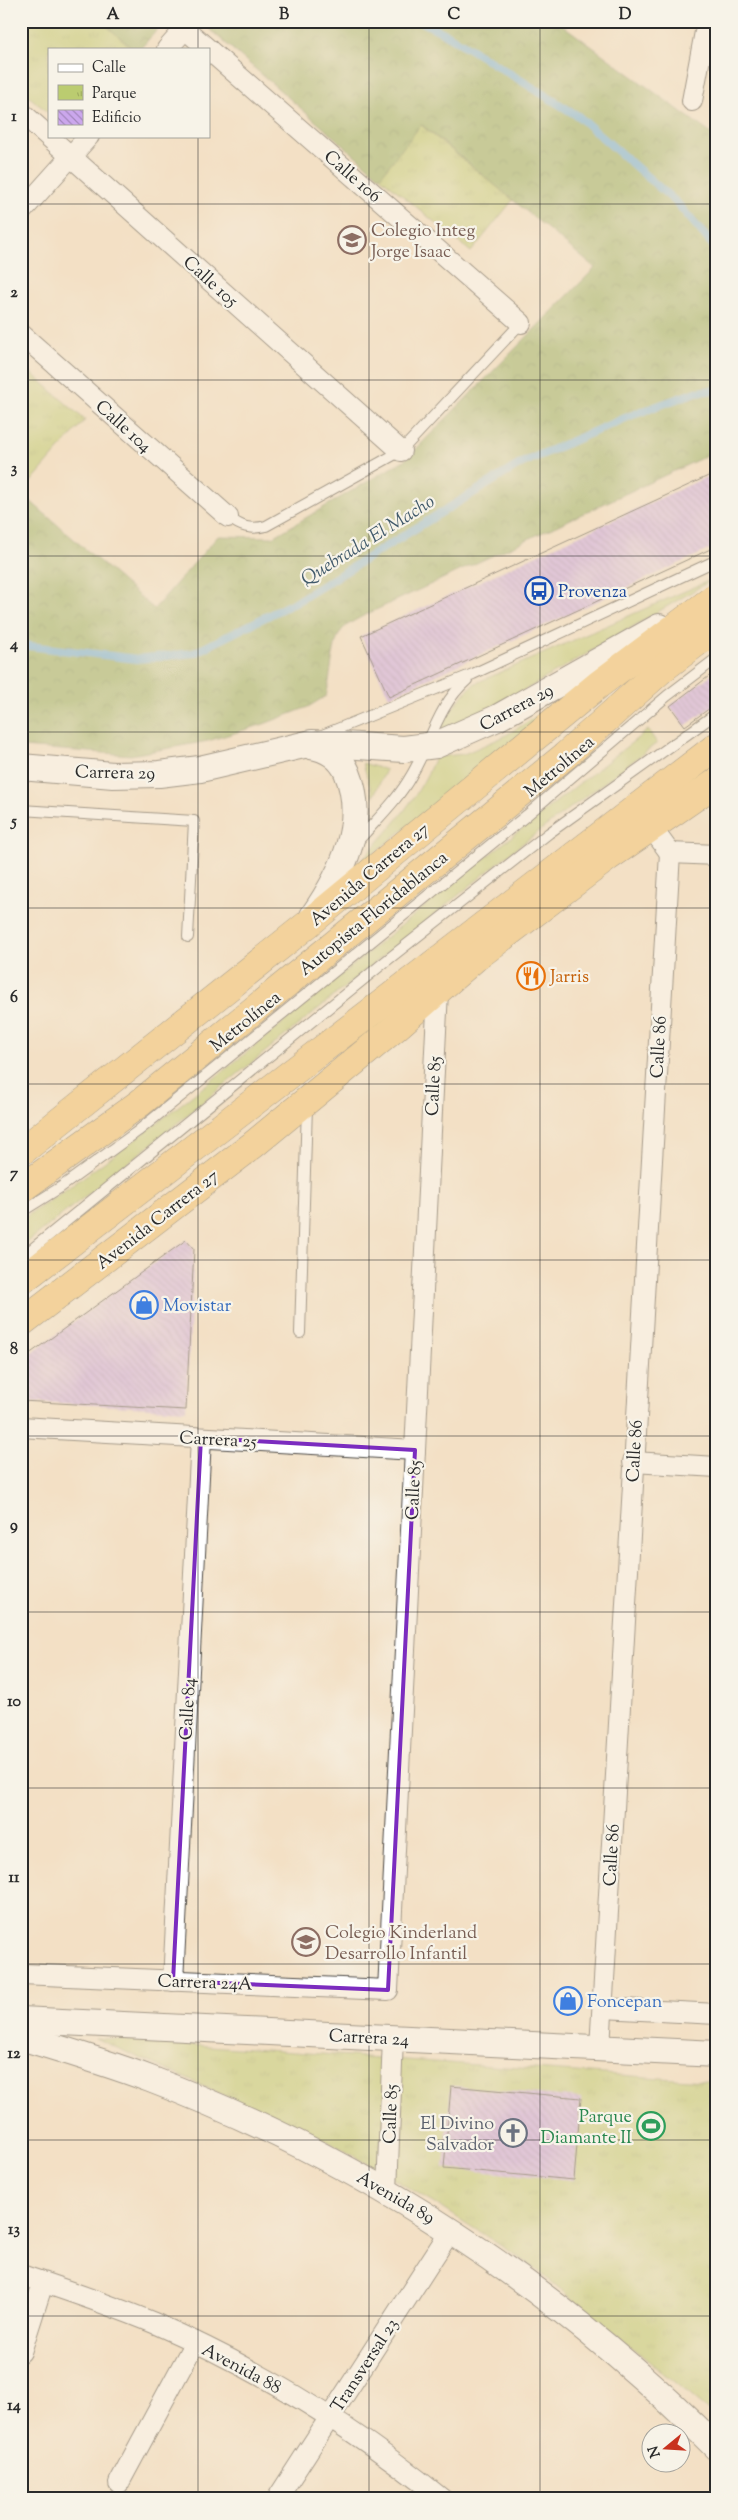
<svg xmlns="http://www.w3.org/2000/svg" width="738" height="2520" viewBox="0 0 738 2520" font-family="'Sorts Mill Goudy',serif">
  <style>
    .grass { fill: #bbcc70; stroke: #737c4e }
    .forest { fill: url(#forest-crowns); stroke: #606e46 }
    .park { fill: url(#park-tufts); stroke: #737c4e }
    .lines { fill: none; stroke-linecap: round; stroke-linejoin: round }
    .stream { stroke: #6ab1e1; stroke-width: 8 }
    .building { fill: url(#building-back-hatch) }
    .service-casing { stroke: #494642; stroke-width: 12 }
    .minor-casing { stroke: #494642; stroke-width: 22 }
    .tertiary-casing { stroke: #494642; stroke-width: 28 }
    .trunk-casing { stroke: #494642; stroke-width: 29 }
    .service { stroke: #fff; stroke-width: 10 }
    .minor { stroke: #fff; stroke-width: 20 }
    .tertiary { stroke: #fff; stroke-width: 26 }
    .trunk { stroke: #f3c26a; stroke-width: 28 }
    .marked { fill: none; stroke: #7b2cbf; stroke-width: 4; stroke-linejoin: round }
    .grid { fill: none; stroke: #2b2b2b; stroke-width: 1; stroke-opacity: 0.55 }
    .labels { text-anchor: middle; stroke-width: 4.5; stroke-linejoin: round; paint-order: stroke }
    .street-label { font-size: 18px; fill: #2b2b2b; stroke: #f7f3e8 }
    .education-label { font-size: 18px; fill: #785e54; stroke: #f7f3e8; text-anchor: start }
    .transit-label { font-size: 18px; fill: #164399; stroke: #f7f3e8; text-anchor: start }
    .food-label { font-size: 18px; fill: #c56008; stroke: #f7f3e8; text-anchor: start }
    .shop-label { font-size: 18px; fill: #366cbe; stroke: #f7f3e8; text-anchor: start }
    .leisure-label { font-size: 18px; fill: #27864d; stroke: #f7f3e8; text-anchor: end }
    .worship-label { font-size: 18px; fill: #5b616d; stroke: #f7f3e8; text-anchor: end }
    .water-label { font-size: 19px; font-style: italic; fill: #415a6b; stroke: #f7f3e8 }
    .neatline { fill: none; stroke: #2b2b2b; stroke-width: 2 }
    .grid-label { font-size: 16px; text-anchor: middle; font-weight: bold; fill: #2b2b2b }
  </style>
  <defs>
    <pattern id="forest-crowns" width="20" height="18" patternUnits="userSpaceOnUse" patternTransform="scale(1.25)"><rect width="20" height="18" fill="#94b062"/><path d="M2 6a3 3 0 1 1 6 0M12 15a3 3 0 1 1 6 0" fill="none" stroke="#798f51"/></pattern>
    <pattern id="park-tufts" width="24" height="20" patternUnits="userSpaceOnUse" patternTransform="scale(1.25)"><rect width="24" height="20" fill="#bbcc70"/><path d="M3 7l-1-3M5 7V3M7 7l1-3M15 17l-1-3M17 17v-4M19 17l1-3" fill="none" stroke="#a1af61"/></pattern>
    <pattern id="building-back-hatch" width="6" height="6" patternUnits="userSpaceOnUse" patternTransform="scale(1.25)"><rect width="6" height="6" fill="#cba7ec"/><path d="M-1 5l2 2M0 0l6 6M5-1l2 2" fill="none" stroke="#a588bf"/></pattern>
  </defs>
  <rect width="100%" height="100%" fill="#f7f3e8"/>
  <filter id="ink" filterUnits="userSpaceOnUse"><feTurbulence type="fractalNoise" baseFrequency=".02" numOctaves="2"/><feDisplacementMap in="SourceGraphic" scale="10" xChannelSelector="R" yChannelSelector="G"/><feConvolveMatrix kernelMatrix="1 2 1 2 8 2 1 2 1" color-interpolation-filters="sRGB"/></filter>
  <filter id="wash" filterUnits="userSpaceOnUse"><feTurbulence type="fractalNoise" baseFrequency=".0096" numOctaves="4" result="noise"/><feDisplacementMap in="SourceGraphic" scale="20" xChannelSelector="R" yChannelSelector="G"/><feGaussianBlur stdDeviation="1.12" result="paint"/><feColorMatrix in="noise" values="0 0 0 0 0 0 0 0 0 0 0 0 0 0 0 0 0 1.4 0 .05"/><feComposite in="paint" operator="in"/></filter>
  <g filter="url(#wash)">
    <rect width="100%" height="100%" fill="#f3e0c5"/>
    <g class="grass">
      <path d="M 717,577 L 532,686 L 437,736 C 447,715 457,700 474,684 Z"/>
      <path d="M 565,699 L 352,871 C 384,835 417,803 435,757 L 464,754 L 503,737 Z"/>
      <path d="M 648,730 L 657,743 L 514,850 L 149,1146 L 21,1247 L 21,1220 C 148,1136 265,1038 382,941 C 470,869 559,799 648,730 Z"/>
      <path d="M 363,763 L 386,770 L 373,797 Z"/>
    </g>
    <g class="forest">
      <path d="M 101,21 L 165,21 L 140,49 L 133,49 Z"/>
      <path d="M 200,21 L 557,21 L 717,138 L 717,451 L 365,615 C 358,619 347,624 342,630 C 332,641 331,679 326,696 L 308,707 L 264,724 L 208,741 L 131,755 L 21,747 L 21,493 L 154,609 L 218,536 L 273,537 L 406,459 L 595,268 L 422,125 L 380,177 Z"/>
    </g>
    <g class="park">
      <path d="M 21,21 L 101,21 L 133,49 L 49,49 L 49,113 L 21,90 Z"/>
      <path d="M 421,125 L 513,200 L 471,252 L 380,177 Z"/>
      <path d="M 21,364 L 85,420 L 21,493 Z"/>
      <path d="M 95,2038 L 717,2082 L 717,2417 L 531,2265 L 433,2202 L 335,2145 Z"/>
    </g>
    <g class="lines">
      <g class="stream">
        <path d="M 420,21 L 446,34 L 578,116 L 677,203 L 717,250"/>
        <path d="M 21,645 L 137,659 L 194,653 L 299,600 L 522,463 L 630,416 L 696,392 L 717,390"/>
      </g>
    </g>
    <g id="blocks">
      <g class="building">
        <path d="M 717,472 L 717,546 L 389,697 L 361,636 Z"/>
        <path d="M 717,670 L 717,703 L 685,726 L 670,706 Z"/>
        <path d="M 186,1240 L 194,1249 L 186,1410 L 21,1401 L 21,1360 Z"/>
        <path d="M 451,2086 L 581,2098 L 574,2180 L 444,2168 Z"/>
      </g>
    </g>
  </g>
  <g filter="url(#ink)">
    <use href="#blocks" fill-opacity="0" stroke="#494642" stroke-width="1"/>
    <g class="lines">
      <defs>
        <g id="service">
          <path d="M 228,517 C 241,527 250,530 266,526 L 401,451 L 521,323"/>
          <path d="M 320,736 L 473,674 L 717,560"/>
          <path d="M 21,810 L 194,821 L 188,937"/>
          <path d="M 357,842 C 376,820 397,801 411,776 C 431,743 437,706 467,680"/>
          <path d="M 21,1212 L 61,1187 L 138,1131 L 527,815 L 667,696 L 717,658"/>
          <path d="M 21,1258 L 386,961 L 549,833 L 717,713"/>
          <path d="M 300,1333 L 307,1106"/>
        </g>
        <g id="minor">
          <path d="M 167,49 L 185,29 L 208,49"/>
          <path d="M 209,50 L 521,323"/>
          <path d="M 692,101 L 707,21"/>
          <path d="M 21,112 L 401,451"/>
          <path d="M 21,212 L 89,136"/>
          <path d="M 21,334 L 228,517"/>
          <path d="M 651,827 L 670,853 L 717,855"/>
          <path d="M 21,1427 L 415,1450"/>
          <path d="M 633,1462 L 717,1467"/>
          <path d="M 21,1974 L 388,1990 L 438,991"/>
          <path d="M 173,1981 L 201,1438"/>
          <path d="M 603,2008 L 717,2014"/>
          <path d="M 600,2048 L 670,853"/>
          <path d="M 387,2191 L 393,2038"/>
          <path d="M 21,2275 C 66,2290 111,2305 154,2323 C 257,2368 355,2428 442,2499"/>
          <path d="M 21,2352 L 43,2283"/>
          <path d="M 119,2483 L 195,2342"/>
          <path d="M 277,2499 L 451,2230"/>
        </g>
        <g id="tertiary">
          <path d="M 311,746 C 327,748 341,758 347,772 C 368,823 342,874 313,916"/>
          <path d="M 21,767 L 113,775 L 159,774 L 200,769 L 312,743 L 404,749 L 436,745 L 497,718 L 659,627"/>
          <path d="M 21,2020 L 717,2054"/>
          <path d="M 21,2037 C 64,2050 108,2063 150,2079 C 364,2160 556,2286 717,2448"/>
        </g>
        <g id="trunk">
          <path d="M 21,1152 L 308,924 L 598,685 L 717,596"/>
          <path d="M 21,1189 L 140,1103 L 565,756 L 662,669 L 717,627"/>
          <path d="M 21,1281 L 717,746"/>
          <path d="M 21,1323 L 253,1145 L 395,1028 L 475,958 L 608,857 L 717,782"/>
        </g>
      </defs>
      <use href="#service" class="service-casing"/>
      <use href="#minor" class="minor-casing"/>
      <use href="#tertiary" class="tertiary-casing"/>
      <use href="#trunk" class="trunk-casing"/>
      <use href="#service" class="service"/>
      <use href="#minor" class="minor"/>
      <use href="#tertiary" class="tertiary"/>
      <use href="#trunk" class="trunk"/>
    </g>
  </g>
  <path d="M0 0H738V2520H0ZM 201,1438 L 415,1450 L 388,1990 L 173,1981 Z" fill="#f3e0c5" fill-opacity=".55" fill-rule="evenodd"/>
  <path class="marked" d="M 201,1438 L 415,1450 L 388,1990 L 173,1981 Z"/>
  <path class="grid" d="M 198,21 L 198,49M 369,21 L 369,2499M 540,21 L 540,2499M 198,136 L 198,2499M 21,204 L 717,204M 21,380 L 717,380M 21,556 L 717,556M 21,732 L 717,732M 21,908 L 717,908M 21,1084 L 717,1084M 21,1260 L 717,1260M 21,1436 L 717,1436M 21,1612 L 717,1612M 21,1788 L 717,1788M 21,1964 L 717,1964M 21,2140 L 717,2140M 21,2316 L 717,2316"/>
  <defs>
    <symbol id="school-ring" viewBox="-11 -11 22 22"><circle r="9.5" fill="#f7f3e8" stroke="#8d6e63" stroke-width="1.5"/><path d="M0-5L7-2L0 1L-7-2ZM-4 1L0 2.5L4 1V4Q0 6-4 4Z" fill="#8d6e63"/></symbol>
    <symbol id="bus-ring" viewBox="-11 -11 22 22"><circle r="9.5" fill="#f7f3e8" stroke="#1a4fb4" stroke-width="1.5"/><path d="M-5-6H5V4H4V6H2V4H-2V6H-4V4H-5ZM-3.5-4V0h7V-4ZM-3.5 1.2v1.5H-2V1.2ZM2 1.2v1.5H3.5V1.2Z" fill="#1a4fb4"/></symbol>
    <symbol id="restaurant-ring" viewBox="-11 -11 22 22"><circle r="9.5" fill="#f7f3e8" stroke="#e8710a" stroke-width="1.5"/><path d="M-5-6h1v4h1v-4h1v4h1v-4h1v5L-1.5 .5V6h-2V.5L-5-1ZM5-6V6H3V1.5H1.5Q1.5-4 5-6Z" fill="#e8710a"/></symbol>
    <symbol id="shop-ring" viewBox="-11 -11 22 22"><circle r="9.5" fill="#f7f3e8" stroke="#3f7fe0" stroke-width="1.5"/><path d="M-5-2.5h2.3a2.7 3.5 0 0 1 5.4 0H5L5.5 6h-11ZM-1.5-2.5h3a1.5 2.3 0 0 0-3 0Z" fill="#3f7fe0"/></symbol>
    <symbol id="stadium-ring" viewBox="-11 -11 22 22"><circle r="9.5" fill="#f7f3e8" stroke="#2e9e5b" stroke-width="1.5"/><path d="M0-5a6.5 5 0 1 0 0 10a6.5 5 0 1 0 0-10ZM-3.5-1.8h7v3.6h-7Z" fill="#2e9e5b"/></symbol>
    <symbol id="church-ring" viewBox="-11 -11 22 22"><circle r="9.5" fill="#f7f3e8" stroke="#6b7280" stroke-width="1.5"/><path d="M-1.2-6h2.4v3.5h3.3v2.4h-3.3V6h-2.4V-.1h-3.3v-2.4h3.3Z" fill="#6b7280"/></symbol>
  </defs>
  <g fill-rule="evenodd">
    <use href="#school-ring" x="336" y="224" width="32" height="32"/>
    <use href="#bus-ring" x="523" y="575" width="32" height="32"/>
    <use href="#restaurant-ring" x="515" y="960" width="32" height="32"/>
    <use href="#shop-ring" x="128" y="1289" width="32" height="32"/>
    <use href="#school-ring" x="290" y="1926" width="32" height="32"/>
    <use href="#shop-ring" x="552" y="1985" width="32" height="32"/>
    <use href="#stadium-ring" x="635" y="2110" width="32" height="32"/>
    <use href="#church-ring" x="497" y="2117" width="32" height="32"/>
  </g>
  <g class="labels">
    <g class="street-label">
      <text transform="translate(353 176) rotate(41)" y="6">Calle 106</text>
      <text transform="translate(211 281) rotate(42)" y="6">Calle 105</text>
      <text transform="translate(124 426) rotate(42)" y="6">Calle 104</text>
      <text transform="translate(516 707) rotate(-28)" y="6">Carrera 29</text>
      <text transform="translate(559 766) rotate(-40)" y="6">Metrolínea</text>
      <text transform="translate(115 772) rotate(1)" y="6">Carrera 29</text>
      <text transform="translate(369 874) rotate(-40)" y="6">Avenida Carrera 27</text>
      <text transform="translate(373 913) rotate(-39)" y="6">Autopista Floridablanca</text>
      <text transform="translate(245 1021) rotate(-39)" y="6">Metrolínea</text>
      <text transform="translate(658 1047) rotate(-87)" y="6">Calle 86</text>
      <text transform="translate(433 1086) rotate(-87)" y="6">Calle 85</text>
      <text transform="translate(157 1219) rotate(-38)" y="6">Avenida Carrera 27</text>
      <text transform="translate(218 1439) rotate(3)" y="6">Carrera 25</text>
      <text transform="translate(634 1451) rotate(-87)" y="6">Calle 86</text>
      <text transform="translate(413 1490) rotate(-87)" y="6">Calle 85</text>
      <text transform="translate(187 1709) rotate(-87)" y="6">Calle 84</text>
      <text transform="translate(611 1855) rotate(-87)" y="6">Calle 86</text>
      <text transform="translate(205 1982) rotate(2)" y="6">Carrera 24A</text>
      <text transform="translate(369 2037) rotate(3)" y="6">Carrera 24</text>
      <text transform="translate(390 2114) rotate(-88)" y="6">Calle 85</text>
      <text transform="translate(396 2197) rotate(30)" y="6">Avenida 89</text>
      <text transform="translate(364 2365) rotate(-57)" y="6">Transversal 23</text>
      <text transform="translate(242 2368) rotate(28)" y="6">Avenida 88</text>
    </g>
    <g class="education-label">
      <text x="371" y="236">Colegio Integ<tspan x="371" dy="21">Jorge Isaac</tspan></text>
      <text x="325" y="1938">Colegio Kinderland<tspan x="325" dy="21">Desarrollo Infantil</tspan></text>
    </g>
    <g class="transit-label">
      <text x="558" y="597">Provenza</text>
    </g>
    <g class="food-label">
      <text x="550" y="982">Jarris</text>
    </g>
    <g class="shop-label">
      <text x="163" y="1311">Movistar</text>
      <text x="587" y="2007">Foncepan</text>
    </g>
    <g class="leisure-label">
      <text x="632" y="2122">Parque<tspan x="632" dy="21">Diamante II</tspan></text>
    </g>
    <g class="worship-label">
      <text x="494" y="2129">El Divino<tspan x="494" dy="21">Salvador</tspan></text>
    </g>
    <g class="water-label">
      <text transform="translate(367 539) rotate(-32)" y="7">Quebrada El Macho</text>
    </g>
  </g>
  <rect width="738" height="2520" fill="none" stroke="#f7f3e8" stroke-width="55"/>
  <rect x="48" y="48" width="162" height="90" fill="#f7f3e8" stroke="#a5a39c"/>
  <rect x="58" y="64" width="25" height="8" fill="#ffffff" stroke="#a5a39c"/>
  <text x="92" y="72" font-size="15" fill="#2b2b2b">Calle</text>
  <rect x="58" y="85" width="25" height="15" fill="url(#park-tufts)" stroke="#a5a39c"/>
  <text x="92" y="98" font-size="15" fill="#2b2b2b">Parque</text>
  <rect x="58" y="110" width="25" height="15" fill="url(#building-back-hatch)" stroke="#a5a39c"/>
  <text x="92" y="122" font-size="15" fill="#2b2b2b">Edificio</text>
  <g transform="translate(666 2448) rotate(252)"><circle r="24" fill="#f7f3e8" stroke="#a5a39c"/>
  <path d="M0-4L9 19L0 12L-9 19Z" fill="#c8321e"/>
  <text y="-8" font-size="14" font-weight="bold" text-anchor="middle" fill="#2b2b2b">N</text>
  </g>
  <rect x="28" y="28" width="682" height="2464" class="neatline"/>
  <g class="grid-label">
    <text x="113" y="19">A</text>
    <text x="284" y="19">B</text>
    <text x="454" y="19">C</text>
    <text x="625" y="19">D</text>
    <text x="14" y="121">1</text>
    <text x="14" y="297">2</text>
    <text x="14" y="473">3</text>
    <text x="14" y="649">4</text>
    <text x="14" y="826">5</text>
    <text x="14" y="1002">6</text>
    <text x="14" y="1178">7</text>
    <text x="14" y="1354">8</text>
    <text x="14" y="1530">9</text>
    <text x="14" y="1706">10</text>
    <text x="14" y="1882">11</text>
    <text x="14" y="2058">12</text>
    <text x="14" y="2234">13</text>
    <text x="14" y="2410">14</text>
  </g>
</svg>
